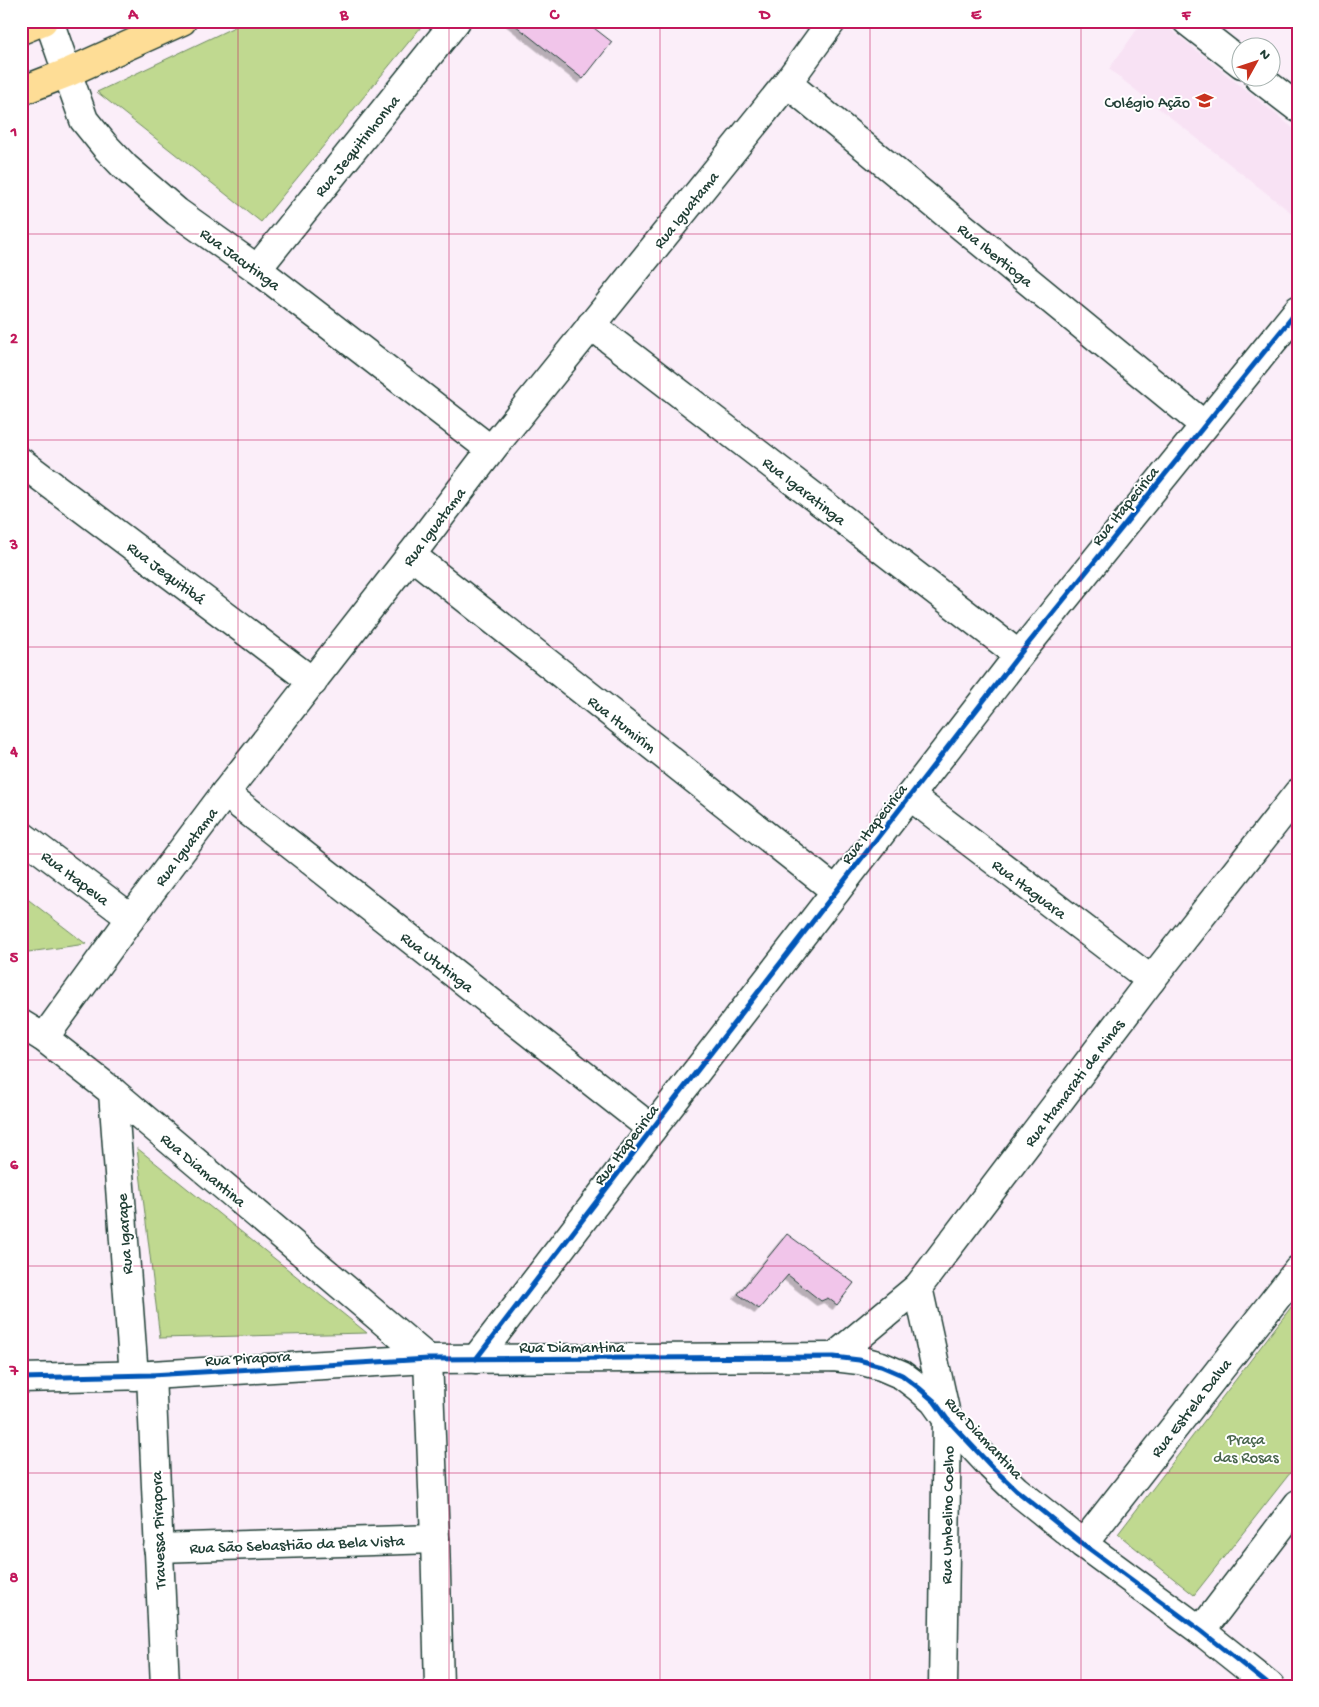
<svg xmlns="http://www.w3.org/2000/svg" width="1319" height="1707" viewBox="0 0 1319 1707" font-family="'Gochi Hand',sans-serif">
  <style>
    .built { fill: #f8e2f4 }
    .green { fill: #c0d990; stroke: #708b62 }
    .building { fill: #f1c5ea; stroke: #1f3d34; filter: url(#shadow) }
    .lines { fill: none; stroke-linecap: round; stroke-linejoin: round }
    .minor-casing { stroke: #1f3d34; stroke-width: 31 }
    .major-casing { stroke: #1f3d34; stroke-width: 31 }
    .minor { stroke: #fff; stroke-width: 28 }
    .major { stroke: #fedd96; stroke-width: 28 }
    .cycleway-casing { stroke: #fff; stroke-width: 8 }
    .cycleway { stroke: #0057b8; stroke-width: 5 }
    .grid { fill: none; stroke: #c2185b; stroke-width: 1; stroke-opacity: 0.55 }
    .labels { text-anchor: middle; stroke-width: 4; stroke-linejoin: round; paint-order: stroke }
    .poi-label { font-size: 16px; fill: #1f3d34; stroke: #fff; text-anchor: end }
    .street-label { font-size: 16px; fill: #1f3d34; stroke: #fff }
    .park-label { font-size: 16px; fill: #47644b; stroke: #fff }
    .neatline { fill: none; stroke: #c2185b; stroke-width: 2 }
    .grid-label { font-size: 16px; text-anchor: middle; font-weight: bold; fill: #c2185b }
  </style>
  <defs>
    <filter id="shadow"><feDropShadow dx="-4.5" dy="4.5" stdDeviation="0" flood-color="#0004"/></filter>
  </defs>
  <rect width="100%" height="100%" fill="#fbeef9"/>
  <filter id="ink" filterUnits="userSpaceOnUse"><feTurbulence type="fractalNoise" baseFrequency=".02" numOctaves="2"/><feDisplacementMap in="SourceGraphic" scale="10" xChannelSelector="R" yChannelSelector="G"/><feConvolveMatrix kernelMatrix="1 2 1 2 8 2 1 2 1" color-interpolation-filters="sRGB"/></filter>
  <g filter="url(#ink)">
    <path class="built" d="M 1143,21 L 1160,21 L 1298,132 L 1298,218 L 1109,69 Z"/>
    <g class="green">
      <path d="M 247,21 L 426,21 L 261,222 L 97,92 Z"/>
      <path d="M 21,894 L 86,944 L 21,953 Z"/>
      <path d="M 137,1148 L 367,1333 L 160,1338 Z"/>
      <path d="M 1298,1298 L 1298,1463 L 1194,1595 L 1118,1534 Z"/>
    </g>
    <g class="building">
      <path d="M 510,21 L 585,21 L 612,42 L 583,79 Z"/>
      <path d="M 787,1234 L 854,1283 L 837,1305 L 828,1298 L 821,1301 L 788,1275 L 759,1309 L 738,1294 Z"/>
    </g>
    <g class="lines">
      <defs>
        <g id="minor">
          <path d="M 49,21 L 84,120 L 105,146 L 125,167 L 177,212 L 257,269 L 491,450"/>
          <path d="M 1187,21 L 1242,64"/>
          <path d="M 1259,78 L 1298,108"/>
          <path d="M 787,83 L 1204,425"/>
          <path d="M 257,269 L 456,21"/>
          <path d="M 591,325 L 1019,655"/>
          <path d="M 21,462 L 313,682"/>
          <path d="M 411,555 L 836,891"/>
          <path d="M 225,793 L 652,1129"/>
          <path d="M 910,796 L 1151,980"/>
          <path d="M 21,835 L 131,918"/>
          <path d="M 21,1024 L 44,1038 L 113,1092 L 428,1359 L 435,1539 L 439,1686"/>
          <path d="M 44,1038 L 131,918 L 225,793 L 411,555 L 491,450 L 787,83 L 832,21"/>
          <path d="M 113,1092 L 134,1376"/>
          <path d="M 918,1287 L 947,1419 L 943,1686"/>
          <path d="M 834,1357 L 918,1287 L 1151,980 L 1298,793"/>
          <path d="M 476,1359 L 652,1129 L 1019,655 L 1298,310"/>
          <path d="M 151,1375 L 165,1686"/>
          <path d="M 21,1378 L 151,1375 L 428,1359 L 834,1357 L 859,1360 L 881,1366 L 902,1375 L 919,1388 L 934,1401 L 947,1419 L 991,1466 L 1016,1490 L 1083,1544 L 1201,1631 L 1270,1686"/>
          <path d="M 1083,1544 L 1298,1270"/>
          <path d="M 158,1548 L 435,1539"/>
          <path d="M 1201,1631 L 1298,1504"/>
        </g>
        <g id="major">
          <path d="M 21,30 L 43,21"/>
          <path d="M 21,91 L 67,73 L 182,21"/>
        </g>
      </defs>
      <use href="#minor" class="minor-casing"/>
      <use href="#major" class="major-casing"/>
      <use href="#minor" class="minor"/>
      <use href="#major" class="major"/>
      <defs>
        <g id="cycleway">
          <path d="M 476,1359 L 652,1129 L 1019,655 L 1298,310"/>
          <path d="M 21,1378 L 151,1375 L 428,1359 L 834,1357 L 859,1360 L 881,1366 L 902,1375 L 919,1388 L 934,1401 L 947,1419 L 991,1466 L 1016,1490 L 1083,1544 L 1201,1631 L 1270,1686"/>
        </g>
      </defs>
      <use href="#cycleway" class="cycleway-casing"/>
      <use href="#cycleway" class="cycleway"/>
    </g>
  </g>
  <path class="grid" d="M 238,21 L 238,1686M 449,21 L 449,1686M 660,21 L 660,1686M 870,21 L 870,1686M 1081,21 L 1081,1686M 21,234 L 1298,234M 21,440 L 1298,440M 21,647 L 1298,647M 21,854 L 1298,854M 21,1060 L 1298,1060M 21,1266 L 1298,1266M 21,1473 L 1298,1473"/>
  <defs>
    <symbol id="school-bare" viewBox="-9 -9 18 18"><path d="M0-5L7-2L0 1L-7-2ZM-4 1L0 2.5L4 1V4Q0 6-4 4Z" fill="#c8321e" stroke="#fff" stroke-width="2.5" paint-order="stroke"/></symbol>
  </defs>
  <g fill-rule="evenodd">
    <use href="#school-bare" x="1192" y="88" width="25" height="25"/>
  </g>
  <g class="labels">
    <g class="poi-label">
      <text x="1190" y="107">Colégio Ação</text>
    </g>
    <g class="street-label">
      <text transform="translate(356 145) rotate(-51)" y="6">Rua Jequitinhonha</text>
      <text transform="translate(685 209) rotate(-51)" y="6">Rua Iguatama</text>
      <text transform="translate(996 254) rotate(39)" y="6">Rua Ibertioga</text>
      <text transform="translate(241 258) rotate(36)" y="6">Rua Jacutinga</text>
      <text transform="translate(805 490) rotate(38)" y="6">Rua Igaratinga</text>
      <text transform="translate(1124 505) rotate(-51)" y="6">Rua Itapecirica</text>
      <text transform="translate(433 526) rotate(-53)" y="6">Rua Iguatama</text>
      <text transform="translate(167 572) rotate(37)" y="6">Rua Jequitibá</text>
      <text transform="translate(623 723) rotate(38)" y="6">Rua Itumirim</text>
      <text transform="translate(873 823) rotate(-52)" y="6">Rua Itapecirica</text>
      <text transform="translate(185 846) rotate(-53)" y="6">Rua Iguatama</text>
      <text transform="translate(76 877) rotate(37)" y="6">Rua Itapeva</text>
      <text transform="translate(1030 888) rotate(37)" y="6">Rua Itaguara</text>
      <text transform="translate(438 961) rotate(38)" y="6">Rua Ututinga</text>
      <text transform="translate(1073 1082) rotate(-53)" y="6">Rua Itamarati de Minas</text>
      <text transform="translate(625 1144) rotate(-53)" y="6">Rua Itapecirica</text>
      <text transform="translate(204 1169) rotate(40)" y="6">Rua Diamantina</text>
      <text transform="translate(123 1234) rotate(-94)" y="6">Rua Igarape</text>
      <text x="572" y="1352">Rua Diamantina</text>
      <text transform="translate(248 1357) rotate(-3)" y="6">Rua Pirapora</text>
      <text transform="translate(1190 1407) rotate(-52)" y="6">Rua Estrela Dalva</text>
      <text transform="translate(985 1437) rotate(47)" y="6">Rua Diamantina</text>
      <text transform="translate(946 1515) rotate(-89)" y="6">Rua Umbelino Coelho</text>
      <text transform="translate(157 1530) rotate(-92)" y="6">Travessa Pirapora</text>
      <text transform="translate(297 1543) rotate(-2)" y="6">Rua São Sebastião da Bela Vista</text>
    </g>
    <g class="park-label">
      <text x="1246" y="1444">Praça<tspan x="1246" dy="18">das Rosas</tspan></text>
    </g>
  </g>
  <rect width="1319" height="1707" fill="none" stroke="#fff" stroke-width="55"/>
  <g transform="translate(1256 62) rotate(50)"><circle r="24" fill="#ffffff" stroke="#a5b1ae"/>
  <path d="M0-4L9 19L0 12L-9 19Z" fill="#c8321e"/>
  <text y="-8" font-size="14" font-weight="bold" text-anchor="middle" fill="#1f3d34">N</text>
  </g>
  <rect x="28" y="28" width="1264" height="1652" class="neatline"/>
  <g class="grid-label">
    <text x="133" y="19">A</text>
    <text x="344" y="19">B</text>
    <text x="554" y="19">C</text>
    <text x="765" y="19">D</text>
    <text x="976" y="19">E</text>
    <text x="1186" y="19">F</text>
    <text x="14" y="136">1</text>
    <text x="14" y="343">2</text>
    <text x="14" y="549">3</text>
    <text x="14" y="756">4</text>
    <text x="14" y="962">5</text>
    <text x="14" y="1169">6</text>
    <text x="14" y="1375">7</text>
    <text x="14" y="1582">8</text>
  </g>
</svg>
